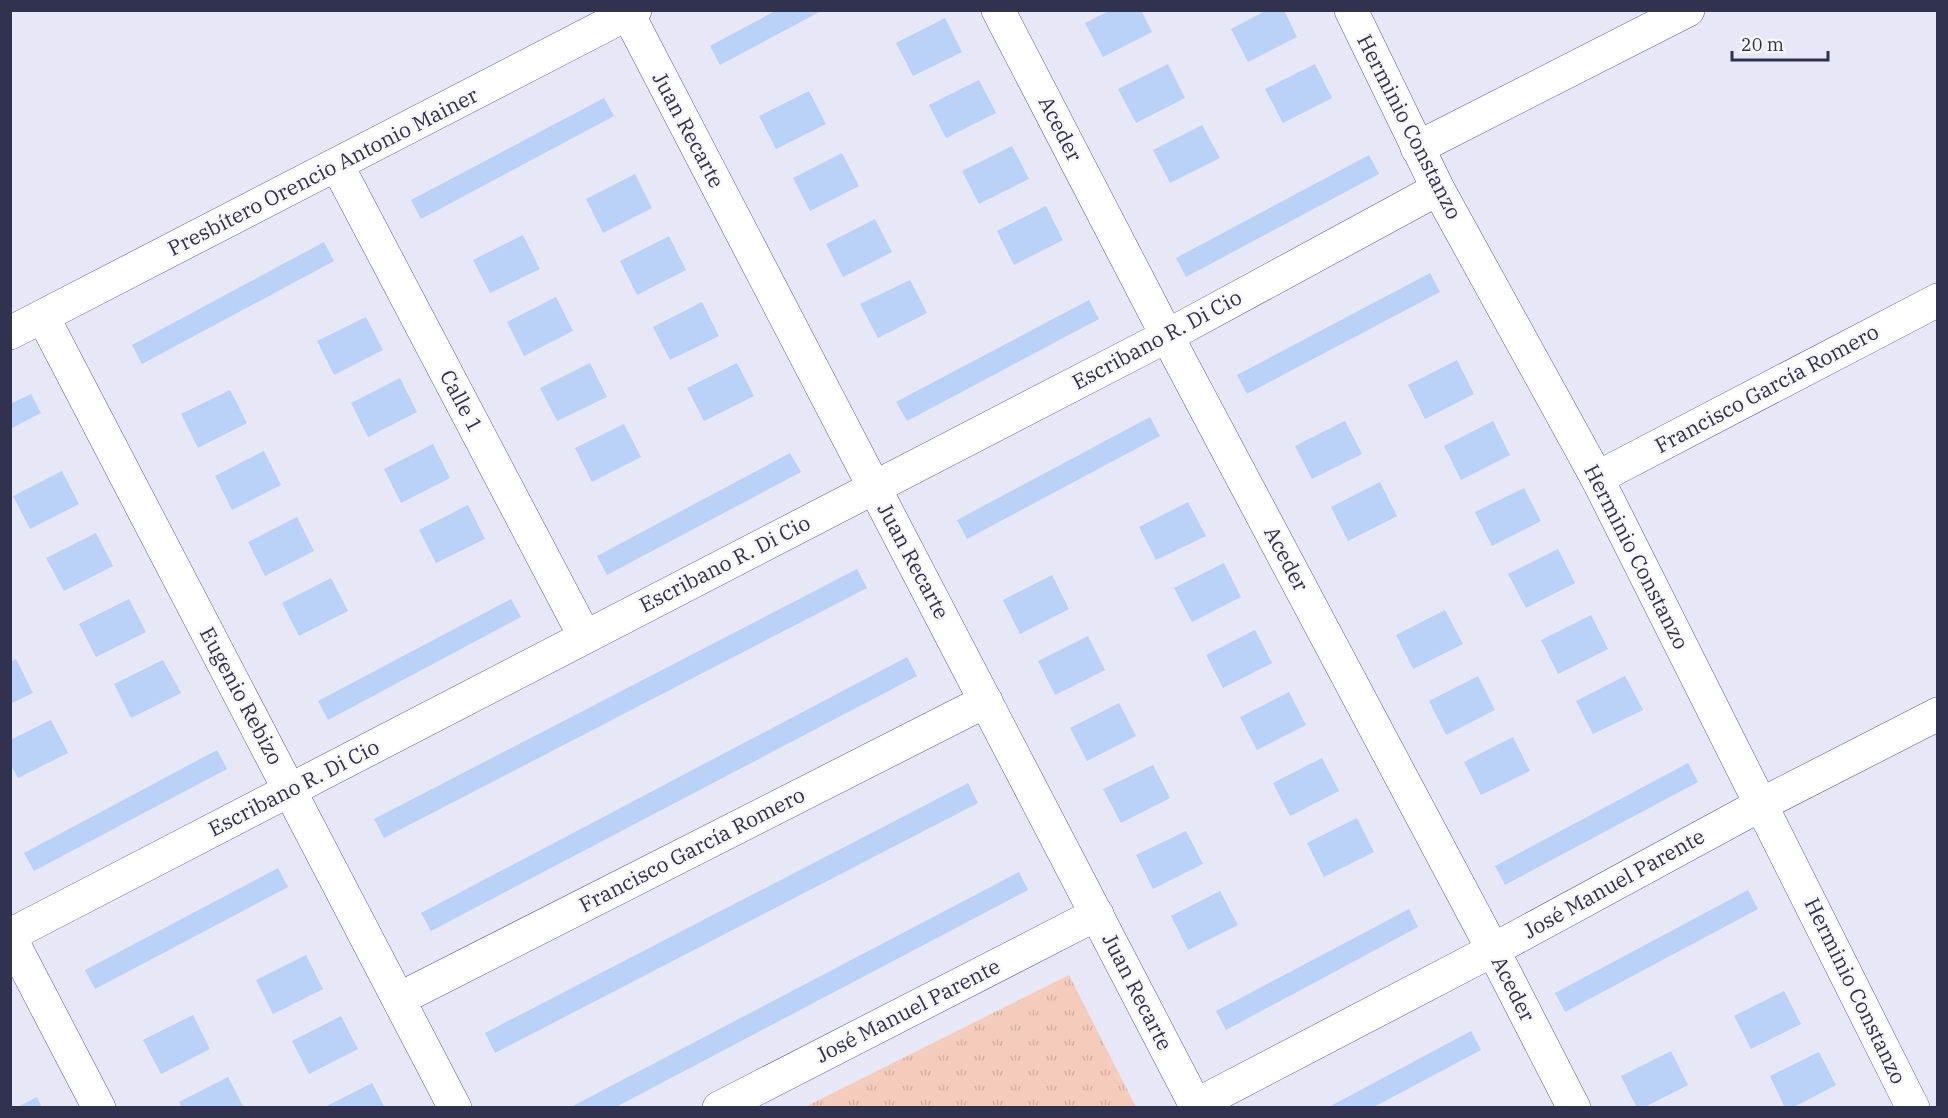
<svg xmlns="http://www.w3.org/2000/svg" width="1948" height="1118" viewBox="0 0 1948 1118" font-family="'IBM Plex Serif',serif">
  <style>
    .park { fill: url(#park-tufts) }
    .building { fill: #bad1f8 }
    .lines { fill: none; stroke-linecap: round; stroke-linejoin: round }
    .street-casing { stroke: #5b5c9d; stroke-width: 34 }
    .street { stroke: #fff; stroke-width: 33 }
    .labels { text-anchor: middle; stroke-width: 5; stroke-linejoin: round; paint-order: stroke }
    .street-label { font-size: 21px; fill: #31324f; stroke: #f7f7f7 }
  </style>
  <defs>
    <pattern id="park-tufts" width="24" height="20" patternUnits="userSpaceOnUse" patternTransform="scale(1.5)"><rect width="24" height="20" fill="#f5ccbc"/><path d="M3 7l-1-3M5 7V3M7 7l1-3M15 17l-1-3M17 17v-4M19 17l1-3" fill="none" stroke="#d2b0a3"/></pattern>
  </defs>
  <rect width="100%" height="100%" fill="#e7e8f7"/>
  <path class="park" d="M 1069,975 L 1136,1107 L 805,1107 Z"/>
  <g class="building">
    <path d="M 777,10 L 823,10 L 720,65 L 710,46 Z"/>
    <path d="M 1111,10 L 1141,10 L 1152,32 L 1103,57 L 1085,23 Z"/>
    <path d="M 1267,10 L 1284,10 L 1297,37 L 1248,62 L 1231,29 Z"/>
    <path d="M 945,18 L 962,52 L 913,76 L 896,43 Z"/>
    <path d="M 1168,64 L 1185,98 L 1136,123 L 1118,89 Z"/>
    <path d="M 1315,64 L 1332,98 L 1283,123 L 1265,89 Z"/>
    <path d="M 979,80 L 996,113 L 946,138 L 929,105 Z"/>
    <path d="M 809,91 L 826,124 L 776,149 L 759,116 Z"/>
    <path d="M 604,98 L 614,116 L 421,219 L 411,200 Z"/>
    <path d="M 1202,125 L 1220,158 L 1170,183 L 1153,150 Z"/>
    <path d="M 1012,146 L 1029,179 L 979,204 L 962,171 Z"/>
    <path d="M 842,153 L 859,186 L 810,211 L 793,178 Z"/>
    <path d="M 1369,155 L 1379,174 L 1186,277 L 1176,258 Z"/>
    <path d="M 635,174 L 652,208 L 603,233 L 586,199 Z"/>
    <path d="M 1046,206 L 1063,240 L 1014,265 L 997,231 Z"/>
    <path d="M 875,219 L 892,252 L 843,277 L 826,244 Z"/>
    <path d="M 523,235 L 540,269 L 490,293 L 473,260 Z"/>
    <path d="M 669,236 L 686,270 L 637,295 L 620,261 Z"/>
    <path d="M 324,242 L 334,261 L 142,364 L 132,345 Z"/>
    <path d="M 1430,273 L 1440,292 L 1247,394 L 1237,375 Z"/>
    <path d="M 910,280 L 927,313 L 878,338 L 860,304 Z"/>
    <path d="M 556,297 L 573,331 L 524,356 L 507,322 Z"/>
    <path d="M 1089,300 L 1099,319 L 907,421 L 896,402 Z"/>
    <path d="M 702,302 L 719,336 L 670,360 L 653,327 Z"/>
    <path d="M 366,317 L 383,350 L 334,375 L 317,341 Z"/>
    <path d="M 1457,360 L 1474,394 L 1425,419 L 1408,385 Z"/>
    <path d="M 590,363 L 607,397 L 557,421 L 540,388 Z"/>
    <path d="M 737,363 L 754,396 L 704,421 L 687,388 Z"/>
    <path d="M 400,378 L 417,412 L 368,437 L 351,403 Z"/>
    <path d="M 230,390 L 247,423 L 198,448 L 181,414 Z"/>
    <path d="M 31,394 L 41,413 L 10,429 L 10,404 Z"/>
    <path d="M 1150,417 L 1160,436 L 967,539 L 957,520 Z"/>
    <path d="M 1345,421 L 1362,454 L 1312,479 L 1295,446 Z"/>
    <path d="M 1493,421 L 1510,455 L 1461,480 L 1444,446 Z"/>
    <path d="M 624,424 L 641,457 L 592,482 L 575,448 Z"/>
    <path d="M 433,444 L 450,478 L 401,503 L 384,469 Z"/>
    <path d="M 264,451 L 281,485 L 232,510 L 215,476 Z"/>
    <path d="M 790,453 L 801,472 L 607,575 L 597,556 Z"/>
    <path d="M 62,471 L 79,504 L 30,529 L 13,496 Z"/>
    <path d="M 1380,482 L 1397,516 L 1348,541 L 1331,507 Z"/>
    <path d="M 1524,488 L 1541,521 L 1492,546 L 1475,512 Z"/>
    <path d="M 1188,502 L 1206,536 L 1156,560 L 1139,527 Z"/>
    <path d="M 468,505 L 485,539 L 436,563 L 419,530 Z"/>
    <path d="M 297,517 L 314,551 L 265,576 L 248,542 Z"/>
    <path d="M 96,533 L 113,566 L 64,591 L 46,558 Z"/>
    <path d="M 1558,549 L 1575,583 L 1526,608 L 1508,574 Z"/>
    <path d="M 1224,563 L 1241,597 L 1192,622 L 1174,588 Z"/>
    <path d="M 857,569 L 867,588 L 384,838 L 374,819 Z"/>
    <path d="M 1052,575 L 1069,609 L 1020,634 L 1003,600 Z"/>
    <path d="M 331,578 L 348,611 L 299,636 L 282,603 Z"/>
    <path d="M 129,599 L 146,632 L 96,657 L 79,624 Z"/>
    <path d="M 511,599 L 521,617 L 328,720 L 318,701 Z"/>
    <path d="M 1445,610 L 1463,644 L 1413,669 L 1396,635 Z"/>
    <path d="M 1591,615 L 1608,649 L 1558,674 L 1541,640 Z"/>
    <path d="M 1255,630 L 1272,663 L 1223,688 L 1206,655 Z"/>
    <path d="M 1088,636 L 1105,670 L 1055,695 L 1038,661 Z"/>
    <path d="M 907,657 L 917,676 L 431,931 L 421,913 Z"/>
    <path d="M 16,659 L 33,693 L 10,704 L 10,662 Z"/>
    <path d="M 163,660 L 181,693 L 131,718 L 114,684 Z"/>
    <path d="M 1478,676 L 1495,710 L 1446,735 L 1429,701 Z"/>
    <path d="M 1625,676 L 1643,710 L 1593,734 L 1576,701 Z"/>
    <path d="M 1289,692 L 1306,725 L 1257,750 L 1240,717 Z"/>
    <path d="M 1119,703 L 1136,736 L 1087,761 L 1070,728 Z"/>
    <path d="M 51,720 L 68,753 L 18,778 L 10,763 L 10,740 Z"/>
    <path d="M 1513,737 L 1530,771 L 1481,795 L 1464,762 Z"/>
    <path d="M 217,750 L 227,769 L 34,871 L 24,853 Z"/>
    <path d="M 1322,758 L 1339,791 L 1290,816 L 1273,783 Z"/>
    <path d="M 1688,763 L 1698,782 L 1505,885 L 1495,866 Z"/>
    <path d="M 1153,765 L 1170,798 L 1121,823 L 1103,789 Z"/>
    <path d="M 968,783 L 978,803 L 495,1053 L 485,1033 Z"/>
    <path d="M 1357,818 L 1374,852 L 1324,877 L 1307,843 Z"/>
    <path d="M 1186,831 L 1203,864 L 1153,889 L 1136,855 Z"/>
    <path d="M 278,868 L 288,887 L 95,989 L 85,970 Z"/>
    <path d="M 1019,872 L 1028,890 L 614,1108 L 569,1108 Z"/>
    <path d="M 1748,890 L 1758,909 L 1565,1012 L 1555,993 Z"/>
    <path d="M 1220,891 L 1238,925 L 1188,950 L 1171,916 Z"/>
    <path d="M 1409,909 L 1418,927 L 1226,1030 L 1216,1011 Z"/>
    <path d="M 306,955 L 323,989 L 273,1014 L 256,980 Z"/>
    <path d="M 1784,991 L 1801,1024 L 1751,1049 L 1734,1016 Z"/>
    <path d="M 193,1015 L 210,1049 L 161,1074 L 143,1040 Z"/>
    <path d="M 341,1016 L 358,1049 L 309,1074 L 292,1041 Z"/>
    <path d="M 1471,1031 L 1481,1050 L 1372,1108 L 1327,1108 Z"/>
    <path d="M 1671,1051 L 1688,1085 L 1643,1108 L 1637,1108 L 1621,1076 Z"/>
    <path d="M 1819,1052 L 1836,1085 L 1792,1108 L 1785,1108 L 1770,1076 Z"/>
    <path d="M 228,1077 L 244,1108 L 182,1108 L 179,1102 Z"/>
    <path d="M 372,1083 L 385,1108 L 323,1108 Z"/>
    <path d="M 37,1097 L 42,1108 L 16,1108 Z"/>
  </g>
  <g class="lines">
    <defs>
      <g id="street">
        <path d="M 998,10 L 1167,336 L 1493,950 L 1574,1108"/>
        <path d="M 1351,10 L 1438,189 L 1597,478 L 1913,1108"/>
        <path d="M 628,14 L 1197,1108"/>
        <path d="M 1417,148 L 1688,10"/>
        <path d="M 337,165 L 585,637"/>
        <path d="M 43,317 L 455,1108"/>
        <path d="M 10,333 L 635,10"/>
        <path d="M 1597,478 L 1938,300"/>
        <path d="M 10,935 L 1167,336 L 1438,189"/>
        <path d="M 10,937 L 99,1108"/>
        <path d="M 399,999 L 986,701"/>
        <path d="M 1196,1105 L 1493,950 L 1762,804 L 1938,714"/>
        <path d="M 719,1108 L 1097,914"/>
      </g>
    </defs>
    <use href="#street" class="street-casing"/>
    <use href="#street" class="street"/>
  </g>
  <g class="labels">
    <g class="street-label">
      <text transform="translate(1409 127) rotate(63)" y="7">Herminio Constanzo</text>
      <text transform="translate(1060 129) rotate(63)" y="7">Aceder</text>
      <text transform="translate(688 130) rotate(62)" y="7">Juan Recarte</text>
      <text transform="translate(323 172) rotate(-27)" y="7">Presbítero Orencio Antonio Mainer</text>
      <text transform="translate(1157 340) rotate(-28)" y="7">Escribano R. Di Cio</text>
      <text transform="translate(1767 389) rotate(-28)" y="7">Francisco García Romero</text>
      <text transform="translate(461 401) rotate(62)" y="7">Calle 1</text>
      <text transform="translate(1636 557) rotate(63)" y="7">Herminio Constanzo</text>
      <text transform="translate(1286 559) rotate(62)" y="7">Aceder</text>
      <text transform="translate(913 561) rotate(62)" y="7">Juan Recarte</text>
      <text transform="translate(725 564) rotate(-27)" y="7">Escribano R. Di Cio</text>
      <text transform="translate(241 696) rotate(62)" y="7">Eugenio Rebizo</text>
      <text transform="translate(294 788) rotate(-27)" y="7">Escribano R. Di Cio</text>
      <text transform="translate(692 850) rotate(-27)" y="7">Francisco García Romero</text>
      <text transform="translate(1614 884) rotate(-29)" y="7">José Manuel Parente</text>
      <text transform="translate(1513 989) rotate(63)" y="7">Aceder</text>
      <text transform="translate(1855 991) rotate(64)" y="7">Herminio Constanzo</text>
      <text transform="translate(1137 992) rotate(63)" y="7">Juan Recarte</text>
      <text transform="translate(908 1011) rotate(-27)" y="7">José Manuel Parente</text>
    </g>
  </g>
  <rect width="1948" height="1118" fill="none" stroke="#31324f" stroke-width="24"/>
  <path d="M1732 51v9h96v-9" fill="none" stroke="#31324f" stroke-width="3"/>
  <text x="1741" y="51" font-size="18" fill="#31324f" stroke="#f7f7f7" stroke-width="4.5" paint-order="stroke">20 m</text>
</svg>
